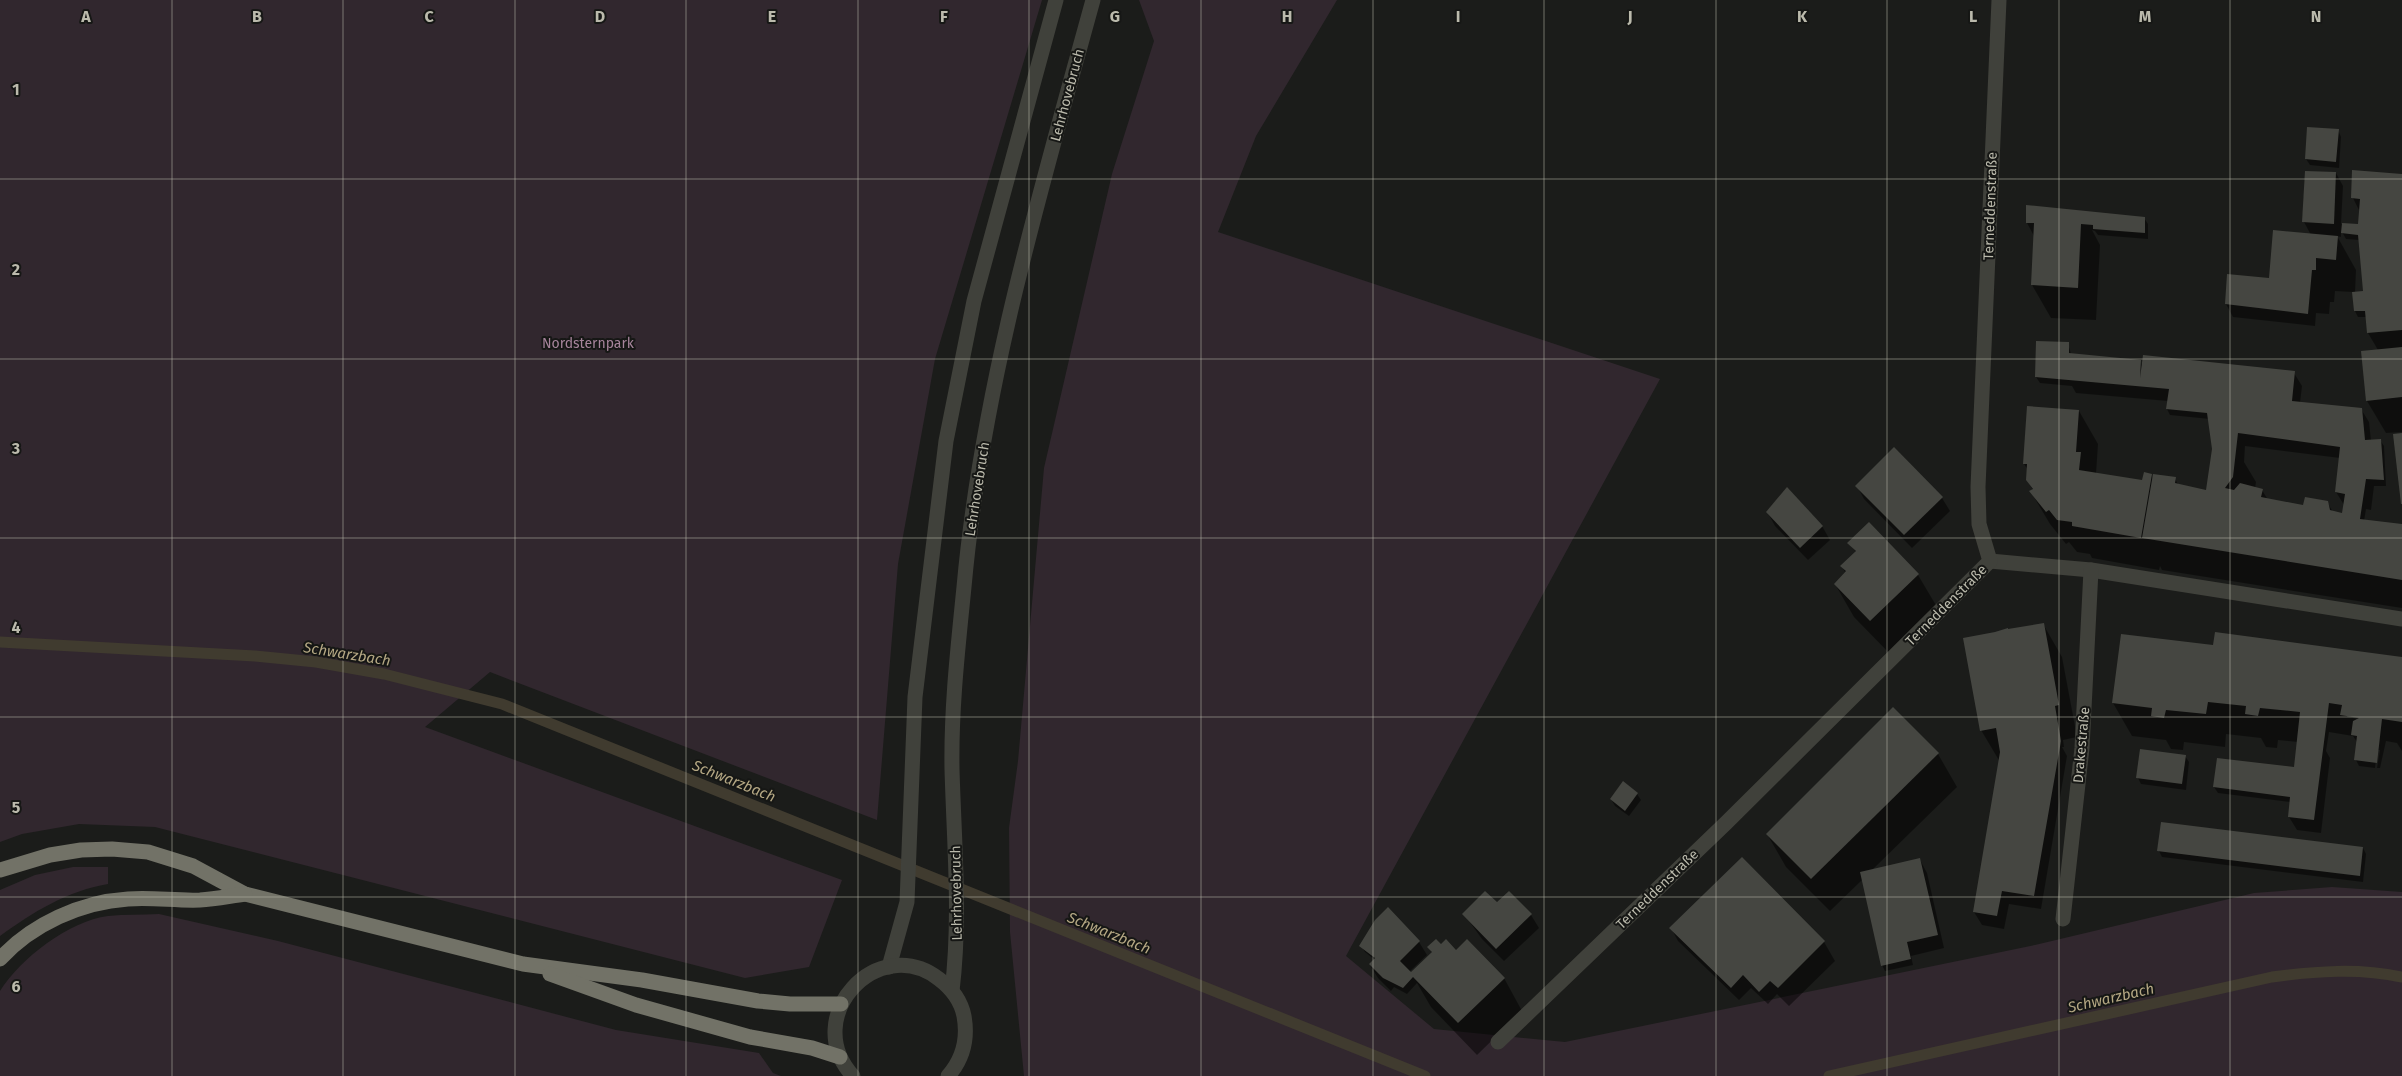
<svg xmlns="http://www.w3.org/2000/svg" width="2402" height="1076" viewBox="0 0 2402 1076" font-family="'Fira Sans',sans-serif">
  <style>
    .green { fill: #31272e }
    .shadow { fill: #0007; fill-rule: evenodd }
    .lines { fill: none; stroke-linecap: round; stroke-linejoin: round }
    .stream { stroke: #403b2f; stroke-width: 11 }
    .building { fill: #454641; fill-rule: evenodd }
    .minor { stroke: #40413b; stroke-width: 15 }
    .tertiary { stroke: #40413b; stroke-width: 15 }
    .motorway { stroke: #727267; stroke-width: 15 }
    .grid { fill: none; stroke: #bbbaac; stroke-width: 1; stroke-opacity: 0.55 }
    .labels { text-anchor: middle; stroke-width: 4; stroke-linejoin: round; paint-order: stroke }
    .street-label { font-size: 14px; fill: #bbbaac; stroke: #161715 }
    .park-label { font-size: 14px; fill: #a6849b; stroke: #161715 }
    .water-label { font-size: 15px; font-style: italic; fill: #b5a884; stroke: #161715 }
    .grid-label { font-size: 16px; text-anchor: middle; font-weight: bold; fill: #bbbaac; stroke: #161715; stroke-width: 4; stroke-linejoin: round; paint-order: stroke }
  </style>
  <rect width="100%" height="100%" fill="#1b1c1a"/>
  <g class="green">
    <path d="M 0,0 L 1042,0 L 935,359 L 898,564 L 877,820 L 490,672 L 425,727 L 842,880 L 809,967 L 745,978 L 155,827 L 79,824 L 22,834 L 0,842 Z"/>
    <path d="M 1139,0 L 1337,0 L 1256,136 L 1218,232 L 1660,379 L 1346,956 L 1434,1029 L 1565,1042 L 2035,945 L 2254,893 L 2332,887 L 2402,892 L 2402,1076 L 1024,1076 L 1010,932 L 1009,828 L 1018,761 L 1044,468 L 1112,174 L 1154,41 Z"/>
    <path d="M 73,867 L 108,867 L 108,884 C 67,891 33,912 0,936 L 0,890 L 35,875 Z"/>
    <path d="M 159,914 L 278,941 L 616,1030 L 759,1053 L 773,1073 L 781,1076 L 0,1076 L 0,991 C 21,958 69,921 108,916 C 125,914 142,915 159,914 Z"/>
  </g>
  <g class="shadow">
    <path d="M 2338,130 L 2341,137 L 2339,168 L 2310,165 L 2306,159 Z"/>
    <path d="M 2336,173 L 2343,186 L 2341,224 L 2360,225 L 2360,212 L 2353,198 L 2402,175 L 2402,432 L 2386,433 L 2367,401 L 2378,350 L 2368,333 L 2367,317 L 2358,317 L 2355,311 L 2353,292 L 2335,291 L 2334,302 L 2330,302 L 2329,314 L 2316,313 L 2315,326 L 2233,317 L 2226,304 L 2270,279 L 2311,235 L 2304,222 ZM 2341,230 L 2346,239 L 2359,240 L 2364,292 L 2355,293 L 2356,270 L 2337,236 L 2341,237 Z"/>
    <path d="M 2144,218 L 2148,224 L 2148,239 L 2098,235 L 2095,231 L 2092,230 L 2100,245 L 2096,320 L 2051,318 L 2032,285 L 2034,236 L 2027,223 Z"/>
    <path d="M 2068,344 L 2071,354 L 2140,361 L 2142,365 L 2294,373 L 2302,386 L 2300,403 L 2361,409 L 2369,422 L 2371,441 L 2380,440 L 2384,446 L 2386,486 L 2374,486 L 2371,510 L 2366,509 L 2364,521 L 2402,526 L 2402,608 L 2162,570 L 2160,566 L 2159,570 L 2092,558 L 2090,554 L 2077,552 L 2069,542 L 2066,544 L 2050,524 L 2031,492 L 2033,490 L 2027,480 L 2028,470 L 2024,464 L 2079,411 L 2098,444 L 2096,474 L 2143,481 L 2151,475 L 2153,479 L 2175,479 L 2179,486 L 2207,492 L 2213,448 L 2210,419 L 2170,415 L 2167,409 L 2168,401 L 2076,393 L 2072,386 L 2040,383 L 2036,377 ZM 2245,446 L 2340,458 L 2336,492 L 2344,505 L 2343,514 L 2333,512 L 2327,502 L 2304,507 L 2268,500 L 2262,490 L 2255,488 L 2256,482 L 2244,462 Z"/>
    <path d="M 1894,449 L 1942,498 L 1950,511 L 1912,548 L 1864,499 L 1857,486 Z"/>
    <path d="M 1768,513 L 1822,526 L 1830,540 L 1808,560 L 1775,526 Z"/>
    <path d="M 1849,543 L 1918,575 L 1937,607 L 1890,654 L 1854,617 L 1835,584 L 1845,572 L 1842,566 L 1856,552 Z"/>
    <path d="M 2043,624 L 2062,657 L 2077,737 L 2063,740 L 2064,747 L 2062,747 L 2067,756 L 2041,909 L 2009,904 L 2004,929 L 1982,925 L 1974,912 L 2000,762 L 1981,730 L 2008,631 Z"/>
    <path d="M 2122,636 L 2214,646 L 2402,658 L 2402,751 L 2397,743 L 2386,741 L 2380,768 L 2377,768 L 2380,750 L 2377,750 L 2375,768 L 2359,766 L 2356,760 L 2357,742 L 2353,736 L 2329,732 L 2326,751 L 2330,758 L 2321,833 L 2297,830 L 2289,817 L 2291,802 L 2218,793 L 2214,787 L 2295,771 L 2298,742 L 2278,740 L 2277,748 L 2266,747 L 2261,738 L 2226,734 L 2225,747 L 2184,742 L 2183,750 L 2171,749 L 2166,740 L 2132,736 L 2113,703 ZM 2347,715 L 2365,718 L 2365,720 L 2347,717 Z"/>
    <path d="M 1893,709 L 1938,754 L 1957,787 L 1871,871 L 1920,860 L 1927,873 L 1944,948 L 1911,956 L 1913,965 L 1885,971 L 1882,965 L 1863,879 L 1830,911 L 1786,867 L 1767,834 Z"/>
    <path d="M 2185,756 L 2189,762 L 2186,790 L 2141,784 L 2138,778 Z"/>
    <path d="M 1637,794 L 1641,800 L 1629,816 L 1615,806 L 1611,799 Z"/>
    <path d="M 2363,848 L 2366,854 L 2363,882 L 2162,857 L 2159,851 Z"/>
    <path d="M 1509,893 L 1531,915 L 1539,928 L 1504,961 L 1482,939 L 1464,914 L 1496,903 Z"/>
    <path d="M 1388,909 L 1419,942 L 1427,955 L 1409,972 L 1411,975 L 1433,954 L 1429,947 L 1440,945 L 1504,978 L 1522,1011 L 1477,1055 L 1431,1007 L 1417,983 L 1407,994 L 1394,987 L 1391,991 L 1378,978 L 1370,965 L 1375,960 L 1365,952 L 1361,946 Z"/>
    <path d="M 1671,928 L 1824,942 L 1835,961 L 1789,1006 L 1777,994 L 1768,1004 L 1751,988 L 1739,1000 L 1678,941 Z"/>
  </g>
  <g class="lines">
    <g class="stream">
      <path d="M 0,642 L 255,656 L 316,662 L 384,674 L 502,704 L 1425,1076"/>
      <path d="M 1829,1076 L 2272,977 C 2316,971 2359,968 2402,977"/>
    </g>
  </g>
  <g class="building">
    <path d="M 2307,127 L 2339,129 L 2336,162 L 2305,159 Z"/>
    <path d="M 2352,170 L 2402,174 L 2402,330 L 2367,333 L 2365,311 L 2354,311 L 2352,292 L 2363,291 L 2358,235 L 2341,233 L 2342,223 L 2358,224 L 2360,199 L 2351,198 Z"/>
    <path d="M 2305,171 L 2336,172 L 2334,224 L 2302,222 Z"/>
    <path d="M 2026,205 L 2145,217 L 2145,233 L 2093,229 L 2093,225 L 2081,224 L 2078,288 L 2031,285 L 2034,223 L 2026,223 Z"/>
    <path d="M 2273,230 L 2338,236 L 2336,260 L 2316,258 L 2316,270 L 2312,270 L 2308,314 L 2225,304 L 2227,274 L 2269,278 Z"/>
    <path d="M 2036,341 L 2069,342 L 2069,353 L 2141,360 L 2140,378 L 2143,355 L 2295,371 L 2292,401 L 2362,408 L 2365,440 L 2381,439 L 2384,480 L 2366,479 L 2360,519 L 2402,524 L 2402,580 L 2142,538 L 2153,474 L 2176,477 L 2175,483 L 2206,490 L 2212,449 L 2207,413 L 2166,409 L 2169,389 L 2035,377 ZM 2238,433 L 2340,447 L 2335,492 L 2345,494 L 2342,513 L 2330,510 L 2328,501 L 2305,497 L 2303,505 L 2261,497 L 2263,489 L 2240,483 L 2234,490 L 2225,488 L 2233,477 Z"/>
    <path d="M 2402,347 L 2402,397 L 2366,401 L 2361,351 Z"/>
    <path d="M 2027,406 L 2079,410 L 2076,452 L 2081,452 L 2079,470 L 2142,480 L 2144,472 L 2152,474 L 2141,538 L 2072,526 L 2072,522 L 2057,520 L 2049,510 L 2046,512 L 2029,491 L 2033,489 L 2026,480 L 2027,464 L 2023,464 Z"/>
    <path d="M 2402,433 L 2402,504 L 2401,504 L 2393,434 Z"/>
    <path d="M 1894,447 L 1943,497 L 1904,535 L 1855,486 Z"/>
    <path d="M 1787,487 L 1823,526 L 1800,548 L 1766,512 Z"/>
    <path d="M 1869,522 L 1919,574 L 1870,621 L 1834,584 L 1846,571 L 1840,566 L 1856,551 L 1847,543 Z"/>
    <path d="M 2044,623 L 2059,705 L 2055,706 L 2061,741 L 2034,896 L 2002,891 L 1997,916 L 1973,912 L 2000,752 L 1996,728 L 1980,731 L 1963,638 L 1995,632 L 2008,628 L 2008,629 Z"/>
    <path d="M 2215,632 L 2402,657 L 2402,722 L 2382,719 L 2377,763 L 2354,760 L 2357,736 L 2351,735 L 2353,721 L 2359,718 L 2340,715 L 2342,705 L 2329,703 L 2314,820 L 2288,817 L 2290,797 L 2213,787 L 2217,758 L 2294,767 L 2300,712 L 2260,708 L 2258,716 L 2245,714 L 2246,706 L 2208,702 L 2206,714 L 2166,710 L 2164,718 L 2151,716 L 2152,708 L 2112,703 L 2121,634 L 2213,645 Z"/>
    <path d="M 1893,707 L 1939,753 L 1811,879 L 1766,834 Z"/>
    <path d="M 2140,749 L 2186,755 L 2182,784 L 2136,778 Z"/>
    <path d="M 1623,781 L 1638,793 L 1625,811 L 1610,799 Z"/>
    <path d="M 2161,822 L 2363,847 L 2360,876 L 2157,851 Z"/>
    <path d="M 1742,857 L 1825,941 L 1778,988 L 1770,981 L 1759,992 L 1743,975 L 1731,988 L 1669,928 Z"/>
    <path d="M 1920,858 L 1938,935 L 1907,942 L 1911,959 L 1881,966 L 1860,872 Z"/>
    <path d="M 1485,891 L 1497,902 L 1509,891 L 1532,914 L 1496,949 L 1462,914 Z"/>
    <path d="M 1388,907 L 1420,941 L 1400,961 L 1411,972 L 1432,952 L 1427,947 L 1436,939 L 1441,944 L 1446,939 L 1456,950 L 1467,939 L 1505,978 L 1458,1023 L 1413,977 L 1403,988 L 1383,978 L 1369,964 L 1375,958 L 1359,946 L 1375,920 Z"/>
  </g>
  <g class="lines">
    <g class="minor">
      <path d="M 1990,561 L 2091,570 L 2402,619"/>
      <path d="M 2063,919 L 2082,748 L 2091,570"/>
      <path d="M 1498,1042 L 1726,823 L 1990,561 L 1979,524 L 1978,487 L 1999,0"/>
    </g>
    <g class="tertiary">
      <path d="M 889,967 L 907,902 L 915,697 L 946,441 L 974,301 L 1056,0"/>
      <path d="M 952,991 C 961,917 954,843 952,769 C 951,708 958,647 964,587 C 982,387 1040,193 1093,0"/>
      <path d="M 853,1076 C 799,1017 878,932 939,979 C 951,988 961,1001 964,1016 C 968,1038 963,1059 948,1076"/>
    </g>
    <g class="motorway">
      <path d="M 0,870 L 50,855 L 81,850 L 112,849 L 148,852 L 193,866 L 245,894 L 523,964 L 642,980 L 758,1001 L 790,1004 L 841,1004"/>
      <path d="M 0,959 C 32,924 81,902 128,899 C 152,897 176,901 200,900 C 215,899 230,896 245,894"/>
      <path d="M 550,974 L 636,1005 L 750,1037 L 812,1048 L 840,1057"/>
    </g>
  </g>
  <path class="grid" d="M 172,0 L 172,1076M 343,0 L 343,1076M 515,0 L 515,1076M 686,0 L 686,1076M 858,0 L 858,1076M 1029,0 L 1029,1076M 1201,0 L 1201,1076M 1373,0 L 1373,1076M 1544,0 L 1544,1076M 1716,0 L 1716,1076M 1887,0 L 1887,1076M 2059,0 L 2059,1076M 2230,0 L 2230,1076M 0,179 L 2402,179M 0,359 L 2402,359M 0,538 L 2402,538M 0,717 L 2402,717M 0,897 L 2402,897"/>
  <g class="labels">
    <g class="street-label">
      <text transform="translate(1067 95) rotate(-75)" y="5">Lehrhovebruch</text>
      <text transform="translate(1990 206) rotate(-88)" y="5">Terneddenstraße</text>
      <text transform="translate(977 489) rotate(-81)" y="5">Lehrhovebruch</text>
      <text transform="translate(1946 605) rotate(-45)" y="5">Terneddenstraße</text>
      <text transform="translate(2081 745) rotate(-85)" y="5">Drakestraße</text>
      <text transform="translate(1657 889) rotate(-44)" y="5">Terneddenstraße</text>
      <text transform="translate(956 893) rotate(-91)" y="5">Lehrhovebruch</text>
    </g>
    <g class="park-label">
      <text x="588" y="348">Nordsternpark</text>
    </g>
    <g class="water-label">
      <text transform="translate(347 654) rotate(9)" y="5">Schwarzbach</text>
      <text transform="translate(734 781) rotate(22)" y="5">Schwarzbach</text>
      <text transform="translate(1109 933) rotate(22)" y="5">Schwarzbach</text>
      <text transform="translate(2111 998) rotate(-13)" y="5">Schwarzbach</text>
    </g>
  </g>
  <g class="grid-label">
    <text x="86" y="22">A</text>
    <text x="257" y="22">B</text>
    <text x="429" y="22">C</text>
    <text x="600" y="22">D</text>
    <text x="772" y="22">E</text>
    <text x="944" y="22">F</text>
    <text x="1115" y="22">G</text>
    <text x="1287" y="22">H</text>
    <text x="1458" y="22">I</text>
    <text x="1630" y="22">J</text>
    <text x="1802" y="22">K</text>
    <text x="1973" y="22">L</text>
    <text x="2145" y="22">M</text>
    <text x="2316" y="22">N</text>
    <text x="16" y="95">1</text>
    <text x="16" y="275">2</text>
    <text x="16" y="454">3</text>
    <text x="16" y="633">4</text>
    <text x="16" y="813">5</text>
    <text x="16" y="992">6</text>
  </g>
</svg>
